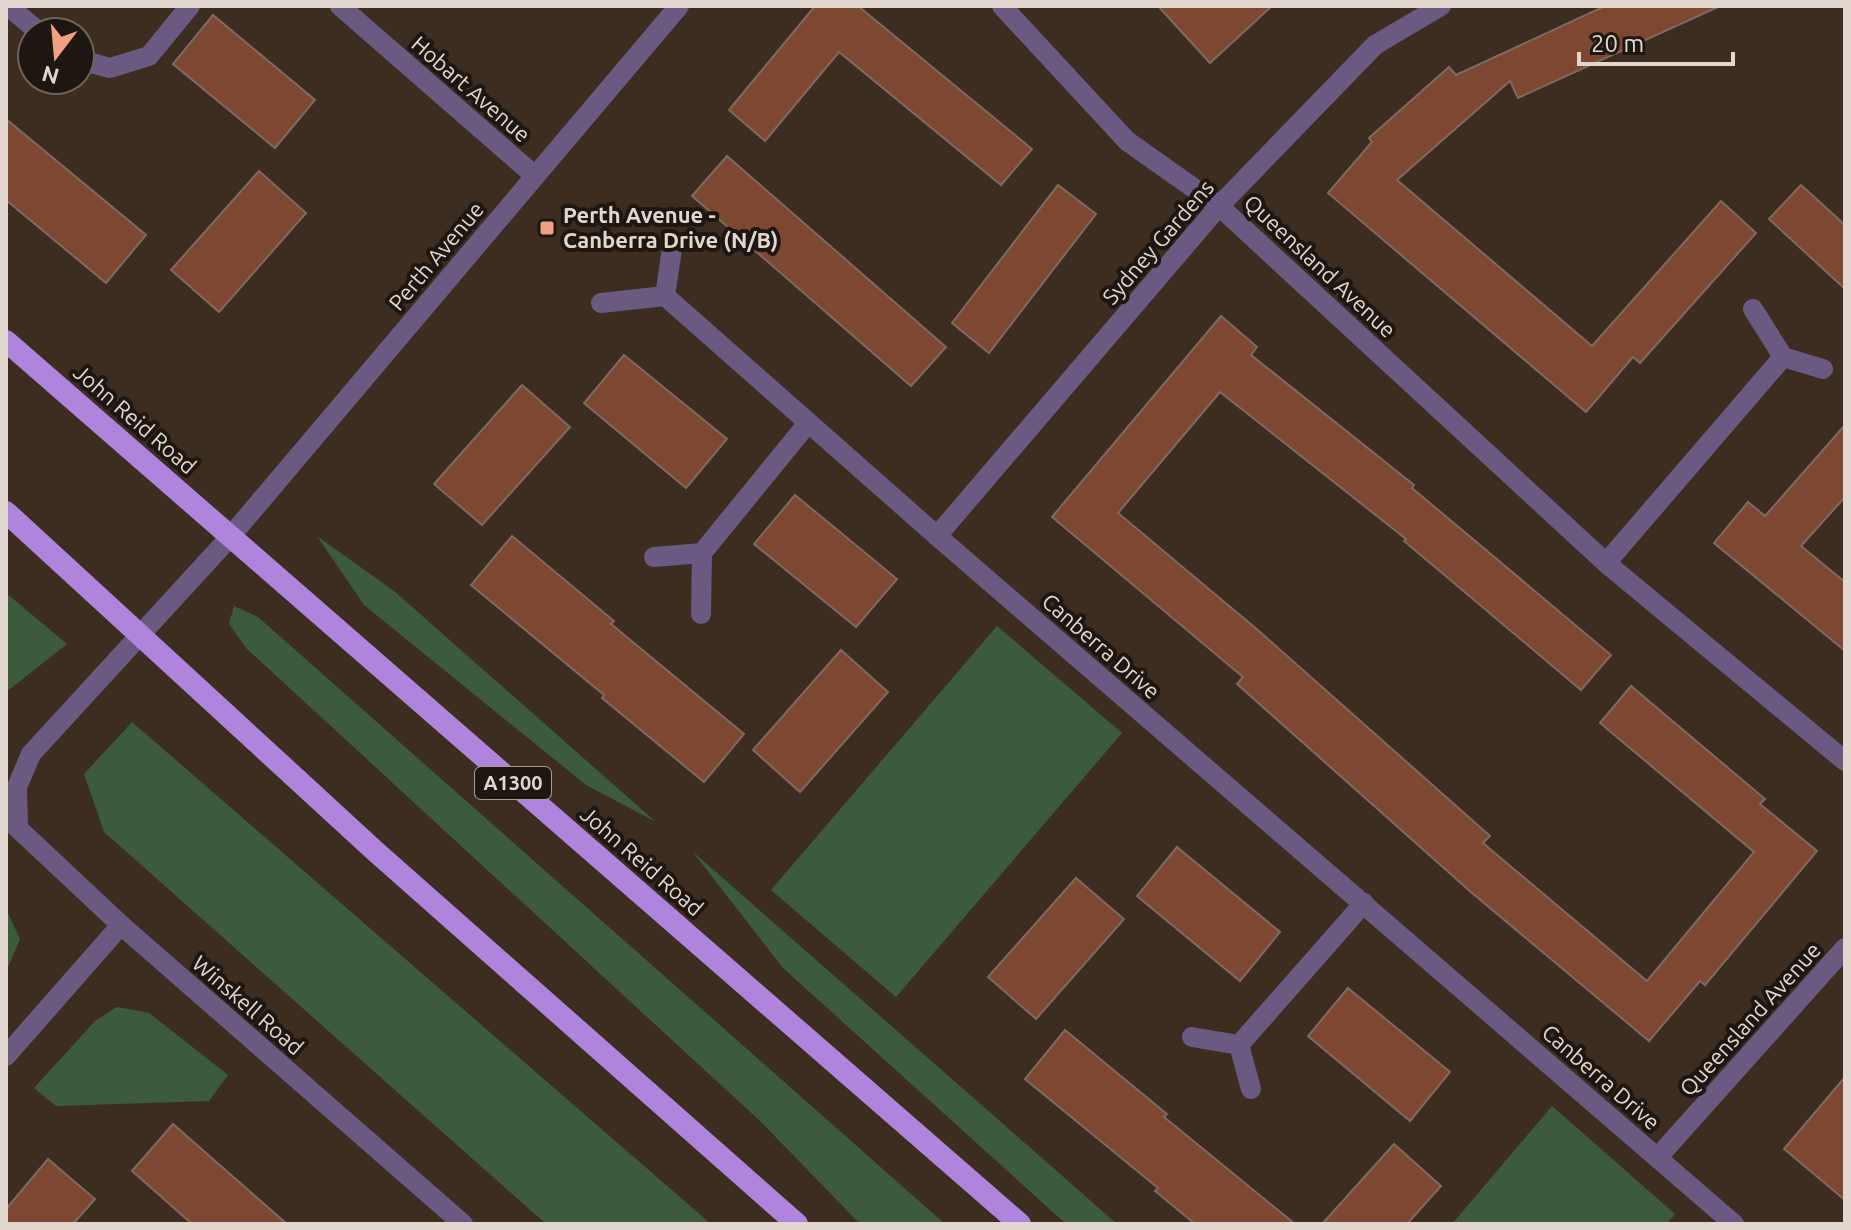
<svg xmlns="http://www.w3.org/2000/svg" width="1851" height="1230" viewBox="0 0 1851 1230" font-family="Ubuntu,sans-serif">
  <style>
    .green { fill: #3c5b3c }
    .building { fill: #7e4731; stroke: #7f6960; stroke-width: 2 }
    .lines { fill: none; stroke-linecap: round; stroke-linejoin: round }
    .minor { stroke: #6a5980; stroke-width: 20 }
    .trunk { stroke: #ae84dc; stroke-width: 22 }
    .poi-dot { fill: #f39f84; stroke: #1e1711; stroke-width: 3 }
    .labels { text-anchor: middle; stroke-width: 8; stroke-linejoin: round; paint-order: stroke }
    .shield { fill: #1e1711; stroke: #a69d96; stroke-width: 2 }
    .shield-label { font-size: 20px; font-weight: bold; fill: #e1d7cf }
    .street-label { font-size: 22px; fill: #e1d7cf; stroke: #1e1711 }
    .poi-label { font-size: 22px; font-weight: bold; fill: #e1d7cf; stroke: #1e1711; text-anchor: start }
  </style>
  <rect width="100%" height="100%" fill="#3d2d20"/>
  <g class="green">
    <path d="M 317,536 L 394,591 L 656,822 L 586,785 L 364,605 Z"/>
    <path d="M 6,593 L 67,644 L 6,692 Z"/>
    <path d="M 234,606 L 258,617 L 945,1224 L 860,1224 L 759,1120 L 246,648 L 229,624 Z"/>
    <path d="M 997,626 L 1122,733 L 896,997 L 771,890 Z"/>
    <path d="M 132,722 L 711,1224 L 546,1224 L 104,832 L 84,774 Z"/>
    <path d="M 692,851 L 1117,1224 L 1066,1224 L 783,968 Z"/>
    <path d="M 6,909 L 20,939 L 6,972 Z"/>
    <path d="M 117,1007 L 149,1013 L 228,1075 L 209,1101 L 56,1106 L 34,1088 L 95,1021 Z"/>
    <path d="M 1552,1106 L 1675,1214 L 1667,1224 L 1452,1224 Z"/>
  </g>
  <g class="building">
    <path d="M 815,6 L 858,6 L 1032,149 L 1001,185 L 839,52 L 765,141 L 729,110 Z"/>
    <path d="M 1158,6 L 1272,6 L 1210,63 Z"/>
    <path d="M 1605,6 L 1720,6 L 1518,98 L 1510,81 L 1397,180 L 1592,346 L 1721,201 L 1756,233 L 1640,363 L 1633,357 L 1586,412 L 1328,193 L 1372,142 L 1369,138 L 1449,67 L 1456,75 Z"/>
    <path d="M 213,15 L 315,100 L 275,148 L 173,64 Z"/>
    <path d="M 6,119 L 146,235 L 106,283 L 6,200 Z"/>
    <path d="M 727,156 L 946,347 L 911,386 L 692,196 Z"/>
    <path d="M 259,171 L 306,213 L 219,312 L 171,270 Z"/>
    <path d="M 1058,185 L 1096,214 L 989,353 L 952,323 Z"/>
    <path d="M 1801,185 L 1845,225 L 1845,289 L 1769,219 Z"/>
    <path d="M 1221,316 L 1257,347 L 1251,355 L 1414,485 L 1412,488 L 1611,655 L 1581,690 L 1404,541 L 1406,539 L 1220,392 L 1118,513 L 1259,631 L 1490,836 L 1483,843 L 1647,981 L 1754,852 L 1600,723 L 1631,686 L 1765,799 L 1760,804 L 1817,851 L 1705,985 L 1700,981 L 1649,1041 L 1472,893 L 1237,684 L 1243,677 L 1052,517 Z"/>
    <path d="M 624,355 L 727,439 L 686,488 L 584,403 Z"/>
    <path d="M 522,385 L 570,427 L 482,525 L 434,484 Z"/>
    <path d="M 1845,425 L 1845,497 L 1801,546 L 1845,582 L 1845,651 L 1714,543 L 1748,502 L 1765,516 Z"/>
    <path d="M 795,495 L 897,579 L 856,627 L 754,544 Z"/>
    <path d="M 512,536 L 614,621 L 611,624 L 744,734 L 704,782 L 602,698 L 604,695 L 471,585 Z"/>
    <path d="M 841,650 L 888,692 L 800,792 L 753,750 Z"/>
    <path d="M 1177,847 L 1280,932 L 1240,981 L 1137,896 Z"/>
    <path d="M 1076,878 L 1124,919 L 1036,1019 L 988,977 Z"/>
    <path d="M 1348,988 L 1450,1072 L 1410,1121 L 1308,1036 Z"/>
    <path d="M 1065,1030 L 1167,1114 L 1164,1117 L 1295,1224 L 1195,1224 L 1155,1191 L 1158,1188 L 1025,1079 Z"/>
    <path d="M 1845,1077 L 1845,1200 L 1784,1149 Z"/>
    <path d="M 173,1124 L 287,1224 L 192,1224 L 132,1171 Z"/>
    <path d="M 1394,1144 L 1441,1186 L 1407,1224 L 1322,1224 Z"/>
    <path d="M 48,1159 L 95,1199 L 73,1224 L 6,1224 L 6,1209 Z"/>
  </g>
  <g class="lines">
    <g class="minor">
      <path d="M 8,6 L 39,32"/>
      <path d="M 340,6 L 535,176"/>
      <path d="M 1002,6 L 1127,141 L 1219,206 L 1606,563 L 1845,761"/>
      <path d="M 80,60 L 110,68 L 149,56 L 190,6"/>
      <path d="M 665,296 L 937,536 L 1734,1224"/>
      <path d="M 601,303 L 665,296 L 673,242"/>
      <path d="M 1753,309 L 1783,357 L 1823,369"/>
      <path d="M 937,536 L 1219,206 L 1375,45 L 1441,6"/>
      <path d="M 702,553 L 808,423"/>
      <path d="M 654,557 L 702,553 L 701,614"/>
      <path d="M 1606,563 L 1783,357"/>
      <path d="M 9,820 L 121,925 L 463,1224"/>
      <path d="M 18,827 L 17,787 L 31,754 L 230,537 L 679,6"/>
      <path d="M 1192,1037 L 1239,1045 L 1251,1089"/>
      <path d="M 1239,1045 L 1364,903"/>
      <path d="M 6,1056 L 121,925"/>
      <path d="M 1658,1157 L 1845,948"/>
    </g>
    <g class="trunk">
      <path d="M 6,341 L 1020,1224"/>
      <path d="M 6,512 L 375,851 L 797,1224"/>
    </g>
  </g>
  <rect class="poi-dot" x="539" y="220" width="16" height="16" rx="4"/>
  <g class="labels">
    <rect class="shield" x="475" y="767" width="76" height="32" rx="6"/>
    <g class="shield-label">
      <text x="513" y="790">A1300</text>
    </g>
    <g class="street-label">
      <text transform="translate(471 89) rotate(41)" y="8">Hobart Avenue</text>
      <text transform="translate(1158 242) rotate(-49)" y="8">Sydney Gardens</text>
      <text transform="translate(436 256) rotate(-50)" y="8">Perth Avenue</text>
      <text transform="translate(1320 266) rotate(43)" y="8">Queensland Avenue</text>
      <text transform="translate(135 419) rotate(41)" y="8">John Reid Road</text>
      <text transform="translate(1101 646) rotate(41)" y="8">Canberra Drive</text>
      <text transform="translate(642 861) rotate(41)" y="8">John Reid Road</text>
      <text transform="translate(248 1005) rotate(41)" y="8">Winskell Road</text>
      <text transform="translate(1750 1019) rotate(-48)" y="8">Queensland Avenue</text>
      <text transform="translate(1601 1077) rotate(41)" y="8">Canberra Drive</text>
    </g>
    <g class="poi-label">
      <text x="563" y="223">Perth Avenue -<tspan x="563" dy="25">Canberra Drive (N/B)</tspan></text>
    </g>
  </g>
  <rect width="1851" height="1230" fill="none" stroke="#e1d7cf" stroke-width="16"/>
  <g transform="translate(56 56) rotate(196)"><circle r="38" fill="#1e1711" stroke="#6c645d" stroke-width="2"/>
  <path d="M0-6L14 30L0 20L-14 30Z" fill="#f39f84"/>
  <text y="-12" font-size="22" font-weight="bold" text-anchor="middle" fill="#e1d7cf">N</text>
  </g>
  <path d="M1579 52v12h154v-12" fill="none" stroke="#e1d7cf" stroke-width="4"/>
  <text x="1591" y="52" font-size="24" fill="#e1d7cf" stroke="#1e1711" stroke-width="6" paint-order="stroke">20 m</text>
</svg>
